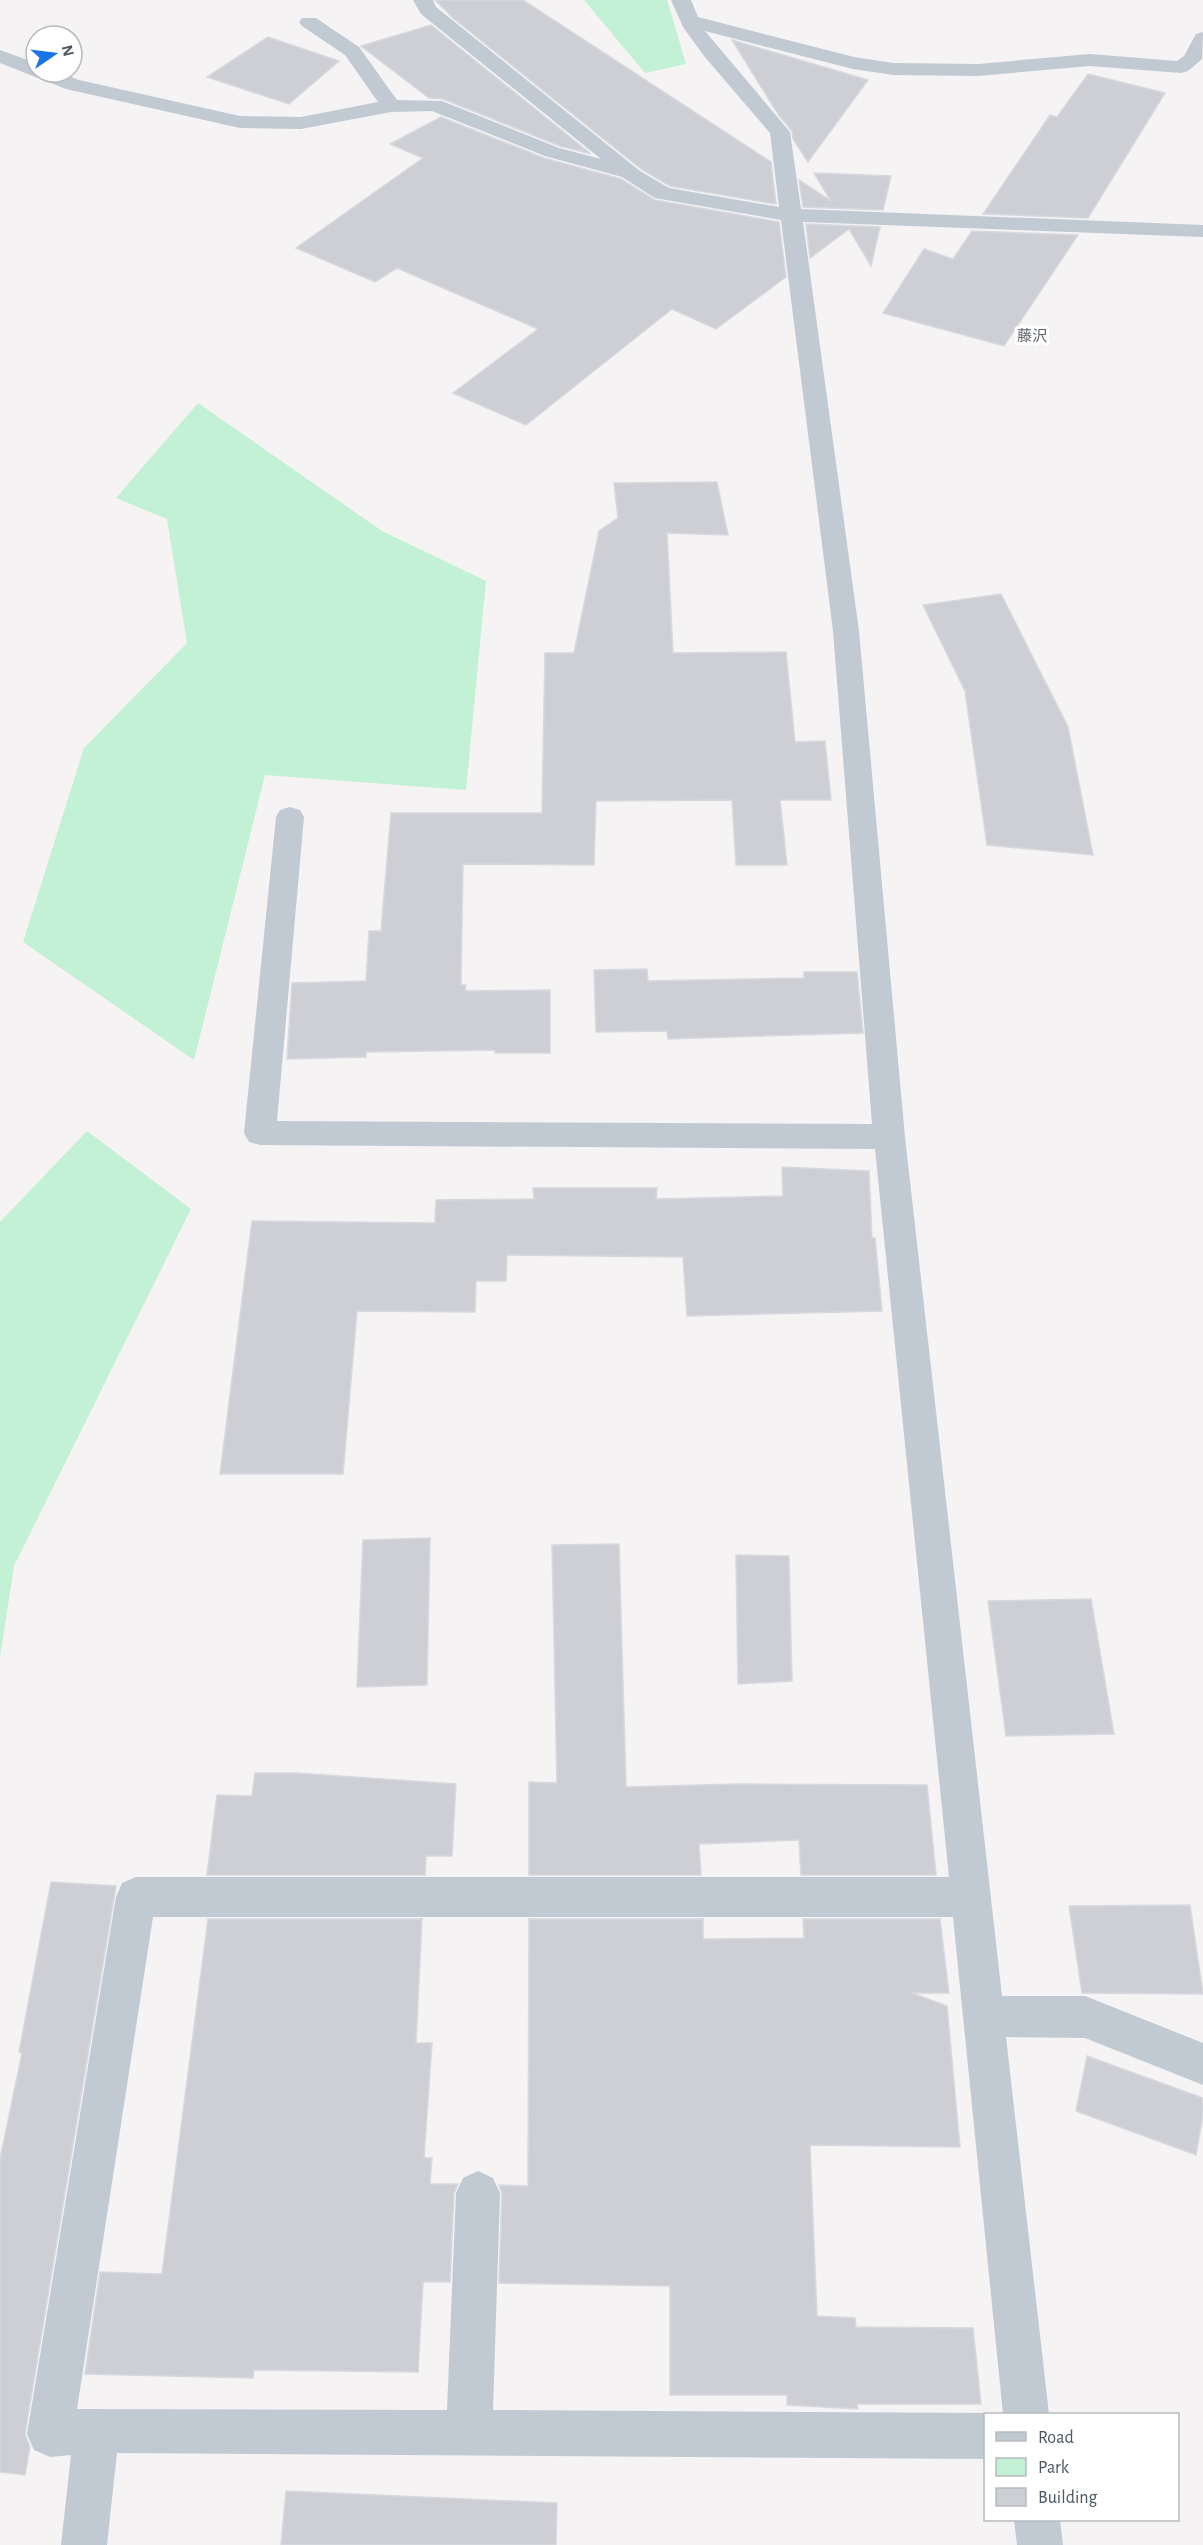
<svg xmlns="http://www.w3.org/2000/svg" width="1203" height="2545" viewBox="0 0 1203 2545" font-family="'Alegreya Sans','Noto Sans JP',sans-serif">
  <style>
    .green { fill: #c3f1d5 }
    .building { fill: #cdcfd5; stroke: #d7d9de; stroke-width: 1.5 }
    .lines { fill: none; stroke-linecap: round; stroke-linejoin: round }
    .minor { fill: #c1cad2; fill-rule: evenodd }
    .labels { text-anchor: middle; stroke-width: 6; stroke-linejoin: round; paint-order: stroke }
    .far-neighbourhood-label { font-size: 15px; fill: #5f6368; stroke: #fff }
  </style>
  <rect width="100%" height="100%" fill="#f5f3f3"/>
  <g class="green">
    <path d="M 584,0 L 667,0 L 686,64 L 645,73 Z"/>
    <path d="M 198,403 L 382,531 L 486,581 L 466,790 L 265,775 L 194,1060 L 23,942 L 84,748 L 187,643 L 167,519 L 116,498 Z"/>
    <path d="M 87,1131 L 191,1209 L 14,1566 L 0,1657 L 0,1222 Z"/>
  </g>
  <g class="building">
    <path d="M 435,0 L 523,0 L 771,162 L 776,204 L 670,186 L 641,169 L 453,18 Z"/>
    <path d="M 431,25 L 591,154 L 560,146 L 443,99 L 429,98 L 361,46 Z"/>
    <path d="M 268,37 L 339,61 L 289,104 L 207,77 Z"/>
    <path d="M 732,40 L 868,80 L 808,162 L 793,139 L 792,131 L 778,114 Z"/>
    <path d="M 1088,74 L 1165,93 L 1088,218 L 983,214 L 1050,115 L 1057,117 Z"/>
    <path d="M 441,117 L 544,158 L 621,179 L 655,200 L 779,222 L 786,277 L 716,329 L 672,309 L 526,425 L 453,393 L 538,329 L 397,268 L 375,282 L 296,248 L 423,158 L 390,144 Z"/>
    <path d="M 814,173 L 891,176 L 883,210 L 803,207 L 799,180 L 831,201 Z"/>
    <path d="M 806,224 L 880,227 L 871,266 L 849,229 L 810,258 Z"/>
    <path d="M 972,231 L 1078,235 L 1004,346 L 883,313 L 924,249 L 953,259 Z"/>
    <path d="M 717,482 L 728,535 L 667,533 L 673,653 L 786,652 L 795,742 L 825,741 L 831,800 L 780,800 L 787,865 L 736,865 L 732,800 L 596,801 L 594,865 L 463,864 L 461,985 L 466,985 L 465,991 L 550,990 L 550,1053 L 495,1053 L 495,1050 L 366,1052 L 366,1057 L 287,1059 L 292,983 L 366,981 L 369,931 L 381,931 L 391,813 L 542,813 L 545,653 L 574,653 L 599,531 L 618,518 L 614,483 Z"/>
    <path d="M 1001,594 L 1068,727 L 1093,855 L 987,845 L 965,691 L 923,605 Z"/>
    <path d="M 647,969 L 648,981 L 804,978 L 804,972 L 857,972 L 863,1033 L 668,1039 L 667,1031 L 596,1032 L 594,970 Z"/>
    <path d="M 782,1167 L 869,1171 L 872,1238 L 875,1238 L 882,1311 L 687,1316 L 683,1257 L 507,1255 L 506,1281 L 476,1281 L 475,1312 L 357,1311 L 343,1474 L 220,1474 L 252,1221 L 435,1223 L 436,1200 L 534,1199 L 533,1188 L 657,1188 L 656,1199 L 783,1196 Z"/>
    <path d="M 430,1538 L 427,1685 L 357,1687 L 363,1540 Z"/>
    <path d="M 619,1544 L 626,1787 L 738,1784 L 927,1785 L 936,1875 L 801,1875 L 799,1840 L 699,1844 L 701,1875 L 529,1875 L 529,1782 L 557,1783 L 552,1545 Z"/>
    <path d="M 736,1555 L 789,1556 L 792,1681 L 738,1684 Z"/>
    <path d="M 1091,1599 L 1114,1734 L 1006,1736 L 988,1601 Z"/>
    <path d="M 255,1773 L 296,1773 L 456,1784 L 452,1856 L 426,1856 L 425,1875 L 207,1875 L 217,1795 L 252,1796 Z"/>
    <path d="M 51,1882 L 116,1886 L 25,2434 L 30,2447 L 25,2475 L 0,2472 L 0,2159 L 22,2053 L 19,2052 Z"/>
    <path d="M 1190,1905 L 1203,1994 L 1082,1993 L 1069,1906 Z"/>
    <path d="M 208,1919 L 422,1919 L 416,2043 L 432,2043 L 424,2158 L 432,2158 L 430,2184 L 458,2184 L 454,2193 L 450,2282 L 423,2282 L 418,2372 L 254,2370 L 253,2378 L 85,2374 L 100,2272 L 162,2274 Z"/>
    <path d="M 529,1919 L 703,1919 L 703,1939 L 804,1938 L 803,1919 L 940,1919 L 949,1993 L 912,1993 L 947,2006 L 960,2147 L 810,2145 L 817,2316 L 855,2318 L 856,2327 L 973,2328 L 981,2404 L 857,2404 L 858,2409 L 787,2405 L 787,2395 L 670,2395 L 670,2286 L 499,2283 L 502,2193 L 499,2185 L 528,2186 Z"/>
    <path d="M 1087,2056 L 1203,2098 L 1203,2115 L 1196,2155 L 1076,2111 Z"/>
    <path d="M 286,2491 L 557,2503 L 556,2545 L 281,2545 Z"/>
  </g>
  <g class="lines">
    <g class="minor">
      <path d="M 413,0 L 433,0 L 436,7 L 640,171 L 669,188 L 779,207 L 770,133 L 704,56 L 683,27 L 671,0 L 691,0 L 698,17 L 854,57 L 893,63 L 978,64 L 1090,54 L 1177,61 L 1184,56 L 1196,34 L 1203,32 L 1202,59 L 1188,71 L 1181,73 L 1090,66 L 978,76 L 893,75 L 853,69 L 705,31 L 790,132 L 801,209 L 1203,225 L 1203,237 L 803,222 L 859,631 L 905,1137 L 1002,1996 L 1085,1996 L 1203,2043 L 1203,2085 L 1085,2038 L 1006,2037 L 1049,2414 L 1003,2414 L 953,1917 L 153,1917 L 77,2409 L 447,2410 L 456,2193 L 463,2178 L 478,2171 L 493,2178 L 500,2193 L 493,2410 L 986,2413 L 989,2414 L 986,2414 L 986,2459 L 117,2453 L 107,2545 L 61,2545 L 71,2455 L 50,2457 L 34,2450 L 27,2434 L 116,1897 L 122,1883 L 136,1877 L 949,1877 L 875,1149 L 260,1145 L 249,1142 L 244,1133 L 276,817 L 280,810 L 290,807 L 300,810 L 304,817 L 277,1121 L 872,1124 L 833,631 L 781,220 L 655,198 L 622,177 L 545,156 L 432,111 L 391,112 L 301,129 L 240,128 L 66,89 L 0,63 L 0,50 L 36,63 L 36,72 L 58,72 L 79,80 L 240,116 L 301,117 L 378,102 L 345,55 L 302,26 L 299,22 L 302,18 L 316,18 L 359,47 L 397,100 L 442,101 L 559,148 L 601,159 L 421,14 Z"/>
      <path d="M 1014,2520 L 1060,2520 L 1063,2545 L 1017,2545 Z"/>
    </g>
  </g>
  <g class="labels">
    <g class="far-neighbourhood-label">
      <text x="1032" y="341">藤沢</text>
    </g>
  </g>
  <rect x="984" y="2413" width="195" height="108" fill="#ffffff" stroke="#b7bbc0" stroke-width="1.5"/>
  <rect x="996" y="2432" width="30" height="9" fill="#c1cad2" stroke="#b7bbc0" stroke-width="1.5"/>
  <text x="1038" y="2443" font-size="18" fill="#4a5661">Road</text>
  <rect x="996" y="2458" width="30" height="18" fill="#c3f1d5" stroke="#b7bbc0" stroke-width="1.5"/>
  <text x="1038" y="2473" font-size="18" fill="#4a5661">Park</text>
  <rect x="996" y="2488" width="30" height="18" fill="#cdcfd5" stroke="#b7bbc0" stroke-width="1.5"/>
  <text x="1038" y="2503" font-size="18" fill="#4a5661">Building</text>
  <g transform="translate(54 54) rotate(76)"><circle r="28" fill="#ffffff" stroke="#b7bbc0" stroke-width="1.5"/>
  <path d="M0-4.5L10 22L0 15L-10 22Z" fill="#1a73e8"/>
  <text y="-9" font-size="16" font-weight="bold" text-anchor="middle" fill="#4a5661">N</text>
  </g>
</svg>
